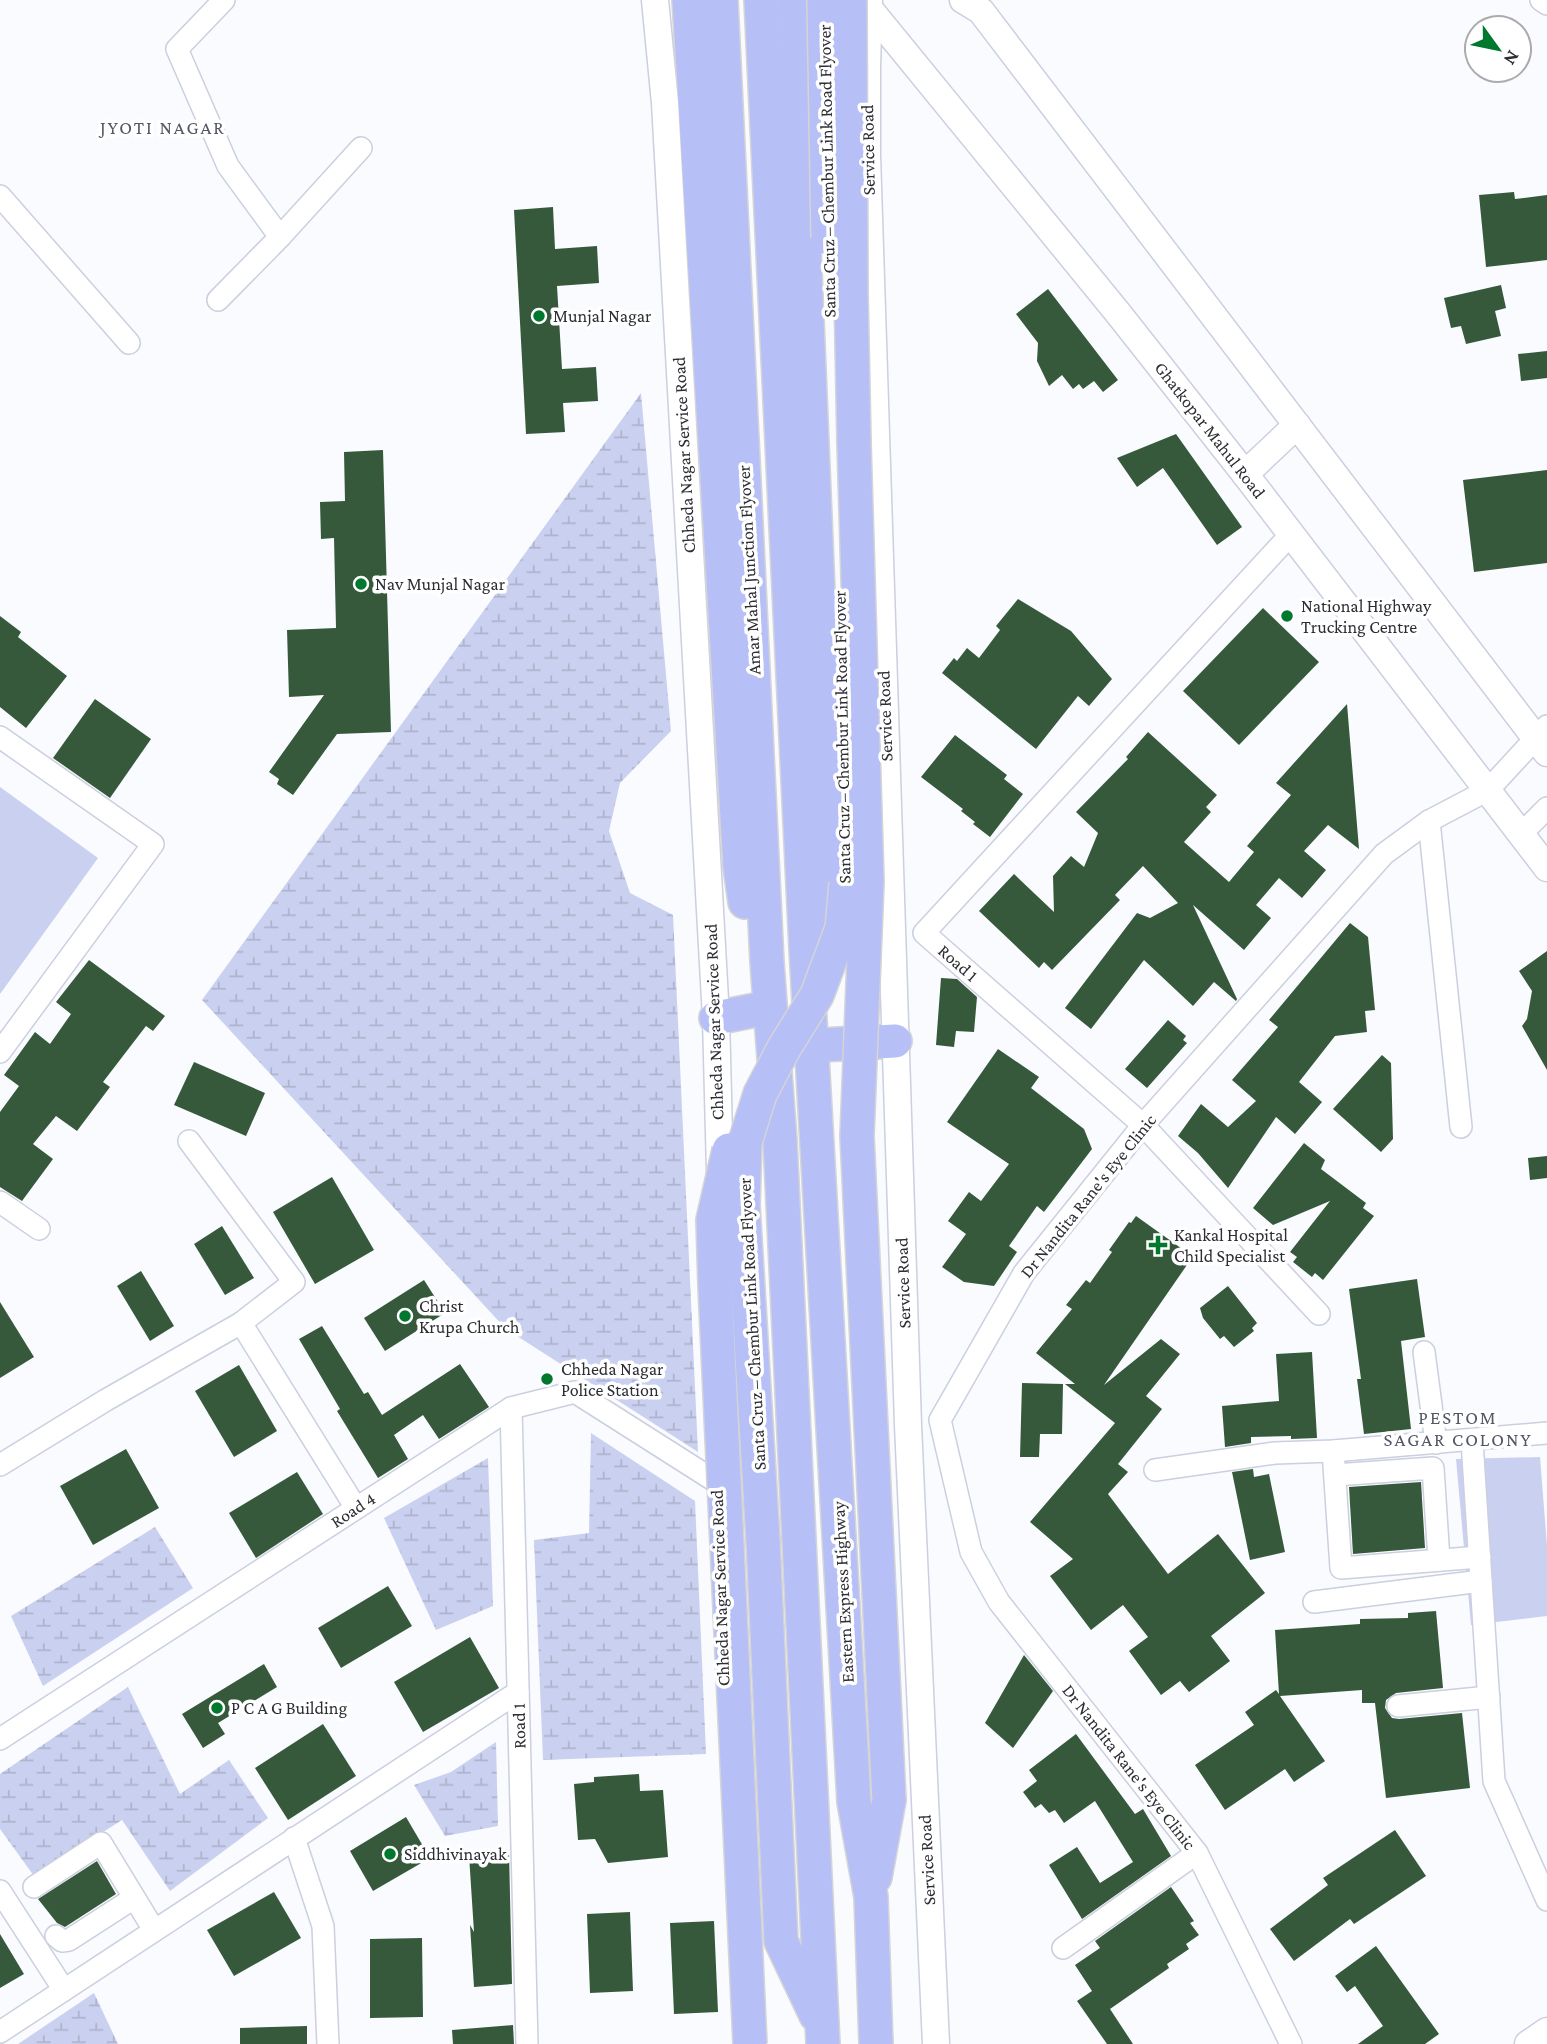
<svg xmlns="http://www.w3.org/2000/svg" width="1547" height="2044" viewBox="0 0 1547 2044" font-family="'Crimson Pro',serif">
  <style>
    .wetland { fill: url(#wetland-marsh) }
    .park { fill: #cad0ef }
    .building { fill: #36593c }
    .lines { fill: none; stroke-linecap: round; stroke-linejoin: round }
    .minor-casing { stroke: #cbcfdf; stroke-width: 24 }
    .tertiary-casing { stroke: #cbcfdf; stroke-width: 29 }
    .trunk-casing { stroke: #d5d5d6; stroke-width: 36 }
    .minor { stroke: #fff; stroke-width: 21 }
    .tertiary { stroke: #fff; stroke-width: 26 }
    .trunk { stroke: #b6bff6; stroke-width: 33 }
    .trunk-bridge-casing { stroke: #d5d5d6; stroke-width: 36; stroke-linecap: butt }
    .trunk-bridge { stroke: #b6bff6; stroke-width: 33 }
    .poi-dot { fill: #00782e; stroke: #fff; stroke-width: 2.5 }
    .labels { text-anchor: middle; stroke-width: 7; stroke-linejoin: round; paint-order: stroke }
    .street-label { font-size: 18px; fill: #2d2e34; stroke: #fff }
    .poi-label { font-size: 18px; fill: #2d2e34; stroke: #fff; text-anchor: start }
    .neighbourhood-label { font-size: 19px; letter-spacing: 2px; fill: #545765; stroke: #fff }
  </style>
  <defs>
    <pattern id="wetland-marsh" width="20" height="14" patternUnits="userSpaceOnUse" patternTransform="scale(1.75)"><rect width="20" height="14" fill="#cad0ef"/><path d="M1 5h8M5 5V1M11 12h8M15 12V8" fill="none" stroke="#aeb3ce"/></pattern>
  </defs>
  <rect width="100%" height="100%" fill="#fafbfe"/>
  <g class="wetland">
    <path d="M 641,393 L 671,731 L 620,783 L 609,831 L 630,893 L 673,915 L 698,1452 L 506,1329 L 202,1000 Z"/>
    <path d="M 591,1433 L 695,1501 L 706,1754 L 543,1760 L 534,1540 L 589,1533 Z"/>
    <path d="M 488,1458 L 493,1606 L 436,1630 L 384,1518 Z"/>
    <path d="M 155,1527 L 193,1588 L 43,1686 L 11,1616 Z"/>
    <path d="M 128,1687 L 180,1794 L 229,1760 L 268,1818 L 170,1891 L 122,1820 L 34,1876 L 0,1829 L 0,1774 Z"/>
    <path d="M 496,1742 L 498,1826 L 445,1836 L 414,1785 L 451,1772 Z"/>
    <path d="M 94,1993 L 118,2044 L 18,2044 Z"/>
  </g>
  <g class="park">
    <path d="M 0,787 L 98,858 L 0,994 Z"/>
    <path d="M 1540,1457 L 1547,1546 L 1547,1616 L 1471,1625 L 1456,1459 Z"/>
  </g>
  <g class="building">
    <path d="M 1514,192 L 1515,199 L 1547,195 L 1547,260 L 1486,267 L 1479,195 Z"/>
    <path d="M 553,207 L 555,249 L 597,246 L 599,283 L 557,286 L 562,369 L 596,367 L 598,401 L 563,403 L 565,432 L 526,434 L 514,210 Z"/>
    <path d="M 1501,285 L 1506,308 L 1495,311 L 1501,336 L 1466,344 L 1461,326 L 1451,328 L 1444,298 Z"/>
    <path d="M 1048,289 L 1118,380 L 1103,392 L 1094,381 L 1083,389 L 1079,384 L 1073,389 L 1062,375 L 1049,386 L 1037,361 L 1038,343 L 1016,314 Z"/>
    <path d="M 1547,351 L 1547,378 L 1521,381 L 1518,354 Z"/>
    <path d="M 1176,434 L 1242,527 L 1217,545 L 1163,468 L 1137,487 L 1117,458 Z"/>
    <path d="M 383,450 L 391,732 L 337,734 L 293,795 L 277,784 L 279,779 L 269,772 L 324,695 L 289,697 L 287,630 L 336,628 L 334,538 L 321,539 L 320,502 L 345,501 L 344,452 Z"/>
    <path d="M 1547,470 L 1547,563 L 1474,572 L 1463,480 Z"/>
    <path d="M 1018,599 L 1071,631 L 1112,679 L 1089,706 L 1078,696 L 1036,749 L 942,673 L 954,658 L 957,661 L 967,648 L 979,658 L 1000,630 L 996,626 Z"/>
    <path d="M 1263,608 L 1319,662 L 1239,745 L 1183,691 Z"/>
    <path d="M 0,616 L 21,632 L 18,637 L 67,676 L 26,728 L 0,707 Z"/>
    <path d="M 95,699 L 151,739 L 110,798 L 53,758 Z"/>
    <path d="M 1347,704 L 1359,849 L 1328,825 L 1304,851 L 1326,870 L 1302,898 L 1279,878 L 1256,905 L 1271,918 L 1244,950 L 1193,905 L 1237,999 L 1236,1001 L 1214,982 L 1193,1006 L 1144,960 L 1091,1029 L 1065,1008 L 1137,913 L 1150,918 L 1178,903 L 1143,866 L 1115,895 L 1120,900 L 1052,970 L 1044,962 L 1039,968 L 979,911 L 1014,874 L 1054,912 L 1053,876 L 1071,856 L 1084,867 L 1098,833 L 1076,812 L 1128,759 L 1126,757 L 1148,732 L 1217,795 L 1206,807 L 1211,812 L 1184,842 L 1229,882 L 1254,852 L 1247,846 L 1291,795 L 1276,783 Z"/>
    <path d="M 955,735 L 1007,775 L 1004,779 L 1023,794 L 990,837 L 973,824 L 975,822 L 961,811 L 963,809 L 921,777 Z"/>
    <path d="M 1350,923 L 1368,937 L 1375,1010 L 1365,1011 L 1367,1032 L 1335,1036 L 1299,1082 L 1322,1102 L 1295,1134 L 1276,1117 L 1228,1188 L 1198,1153 L 1178,1136 L 1201,1104 L 1228,1127 L 1256,1101 L 1232,1080 L 1278,1027 L 1269,1020 Z"/>
    <path d="M 1547,951 L 1547,1070 L 1522,1026 L 1527,1019 L 1532,991 L 1519,971 Z"/>
    <path d="M 89,960 L 165,1016 L 153,1031 L 146,1026 L 103,1082 L 110,1087 L 77,1131 L 56,1116 L 33,1144 L 53,1159 L 22,1201 L 0,1187 L 0,1112 L 19,1086 L 4,1075 L 35,1032 L 50,1044 L 71,1014 L 56,1002 Z"/>
    <path d="M 941,978 L 957,979 L 977,997 L 974,1032 L 956,1031 L 954,1047 L 936,1045 Z"/>
    <path d="M 1168,1020 L 1186,1036 L 1183,1040 L 1187,1043 L 1147,1088 L 1125,1069 Z"/>
    <path d="M 998,1049 L 1039,1077 L 1031,1088 L 1084,1129 L 1092,1149 L 1044,1212 L 1037,1206 L 1009,1246 L 1017,1252 L 994,1286 L 964,1282 L 942,1267 L 966,1234 L 948,1221 L 969,1192 L 981,1201 L 1009,1164 L 947,1122 Z"/>
    <path d="M 1382,1055 L 1391,1063 L 1393,1139 L 1381,1152 L 1333,1109 Z"/>
    <path d="M 194,1062 L 265,1093 L 246,1136 L 174,1105 Z"/>
    <path d="M 1304,1143 L 1325,1160 L 1321,1169 L 1366,1203 L 1363,1208 L 1374,1216 L 1323,1280 L 1315,1273 L 1312,1277 L 1293,1262 L 1297,1257 L 1290,1252 L 1330,1201 L 1273,1225 L 1253,1208 Z"/>
    <path d="M 1547,1156 L 1547,1178 L 1530,1180 L 1528,1158 Z"/>
    <path d="M 332,1177 L 374,1250 L 315,1284 L 273,1212 Z"/>
    <path d="M 1136,1216 L 1185,1251 L 1181,1256 L 1189,1262 L 1104,1385 L 1161,1339 L 1180,1354 L 1146,1396 L 1162,1409 L 1118,1464 L 1128,1472 L 1108,1494 L 1168,1574 L 1218,1534 L 1265,1593 L 1211,1636 L 1230,1661 L 1189,1692 L 1180,1681 L 1161,1695 L 1129,1651 L 1148,1637 L 1123,1605 L 1091,1630 L 1050,1576 L 1073,1559 L 1030,1522 L 1115,1423 L 1065,1384 L 1075,1384 L 1036,1353 L 1072,1309 L 1066,1305 L 1086,1280 L 1090,1283 L 1112,1252 L 1109,1250 L 1129,1222 L 1131,1223 Z"/>
    <path d="M 222,1226 L 254,1278 L 225,1295 L 194,1244 Z"/>
    <path d="M 141,1271 L 174,1326 L 150,1341 L 117,1286 Z"/>
    <path d="M 1417,1279 L 1425,1337 L 1401,1341 L 1411,1429 L 1364,1434 L 1357,1379 L 1361,1379 L 1349,1289 Z"/>
    <path d="M 424,1280 L 445,1313 L 385,1351 L 364,1318 Z"/>
    <path d="M 1228,1286 L 1257,1323 L 1252,1328 L 1254,1331 L 1234,1347 L 1224,1336 L 1220,1339 L 1203,1318 L 1200,1308 Z"/>
    <path d="M 0,1302 L 34,1357 L 0,1378 Z"/>
    <path d="M 322,1326 L 364,1394 L 368,1392 L 382,1415 L 460,1364 L 489,1407 L 439,1439 L 423,1415 L 394,1435 L 408,1459 L 378,1478 L 337,1411 L 340,1409 L 299,1339 Z"/>
    <path d="M 1312,1352 L 1317,1438 L 1291,1439 L 1291,1436 L 1251,1437 L 1251,1443 L 1225,1447 L 1222,1406 L 1279,1401 L 1276,1354 Z"/>
    <path d="M 239,1365 L 277,1431 L 234,1457 L 195,1391 Z"/>
    <path d="M 1022,1383 L 1063,1384 L 1062,1434 L 1040,1434 L 1039,1457 L 1020,1457 Z"/>
    <path d="M 126,1449 L 159,1508 L 93,1545 L 60,1486 Z"/>
    <path d="M 1253,1469 L 1254,1477 L 1269,1474 L 1285,1552 L 1250,1560 L 1232,1472 Z"/>
    <path d="M 297,1472 L 323,1514 L 256,1558 L 229,1513 Z"/>
    <path d="M 1421,1482 L 1425,1548 L 1353,1554 L 1349,1487 Z"/>
    <path d="M 388,1586 L 412,1626 L 341,1668 L 318,1628 Z"/>
    <path d="M 1436,1611 L 1443,1688 L 1396,1693 L 1386,1700 L 1385,1708 L 1392,1718 L 1399,1719 L 1462,1713 L 1470,1788 L 1386,1798 L 1375,1703 L 1362,1703 L 1362,1690 L 1280,1696 L 1325,1761 L 1294,1782 L 1285,1769 L 1225,1810 L 1195,1765 L 1254,1725 L 1245,1712 L 1276,1690 L 1279,1694 L 1275,1630 L 1360,1624 L 1360,1619 L 1408,1618 L 1408,1613 Z"/>
    <path d="M 470,1637 L 499,1688 L 423,1732 L 394,1682 Z"/>
    <path d="M 1024,1655 L 1053,1691 L 1013,1748 L 985,1723 Z"/>
    <path d="M 264,1664 L 277,1687 L 218,1723 L 225,1734 L 203,1748 L 182,1714 Z"/>
    <path d="M 323,1724 L 356,1776 L 288,1820 L 255,1768 Z"/>
    <path d="M 1076,1734 L 1135,1814 L 1143,1809 L 1171,1856 L 1082,1919 L 1049,1865 L 1077,1847 L 1100,1883 L 1133,1862 L 1095,1801 L 1064,1823 L 1055,1810 L 1049,1813 L 1041,1804 L 1035,1808 L 1023,1792 L 1037,1781 L 1029,1770 Z"/>
    <path d="M 639,1774 L 640,1791 L 663,1790 L 668,1857 L 608,1863 L 595,1839 L 578,1840 L 574,1784 L 594,1782 L 594,1777 Z"/>
    <path d="M 406,1817 L 430,1858 L 373,1891 L 350,1851 Z"/>
    <path d="M 1395,1830 L 1426,1876 L 1354,1924 L 1350,1919 L 1294,1961 L 1270,1929 L 1328,1885 L 1323,1878 Z"/>
    <path d="M 509,1852 L 512,1984 L 474,1987 L 470,1925 L 474,1932 L 469,1855 Z"/>
    <path d="M 97,1861 L 116,1894 L 65,1927 L 57,1923 L 38,1899 Z"/>
    <path d="M 1171,1887 L 1194,1921 L 1190,1923 L 1199,1935 L 1186,1944 L 1189,1949 L 1167,1964 L 1169,1968 L 1110,2009 L 1133,2044 L 1107,2044 L 1077,2001 L 1092,1991 L 1075,1965 L 1100,1948 L 1095,1941 Z"/>
    <path d="M 274,1892 L 301,1938 L 234,1976 L 207,1930 Z"/>
    <path d="M 630,1912 L 633,1991 L 590,1993 L 587,1914 Z"/>
    <path d="M 714,1921 L 718,2012 L 674,2014 L 670,1923 Z"/>
    <path d="M 0,1934 L 24,1974 L 0,1988 Z"/>
    <path d="M 422,1938 L 423,2017 L 370,2018 L 370,1939 Z"/>
    <path d="M 1376,1946 L 1439,2034 L 1425,2044 L 1358,2044 L 1383,2026 L 1355,1986 L 1347,1992 L 1335,1976 Z"/>
    <path d="M 513,2025 L 514,2044 L 453,2044 L 452,2030 Z"/>
    <path d="M 307,2026 L 307,2044 L 240,2044 L 240,2028 Z"/>
  </g>
  <g class="lines">
    <defs>
      <g id="minor">
        <path d="M 224,0 L 177,49 L 228,166 L 280,237"/>
        <path d="M 1541,0 L 1547,4"/>
        <path d="M 0,196 L 129,343"/>
        <path d="M 218,300 L 280,237 L 361,148"/>
        <path d="M 1292,533 L 924,933 L 1143,1125 L 1319,1314"/>
        <path d="M 0,737 L 153,844 L 0,1052"/>
        <path d="M 1429,821 L 1461,1127"/>
        <path d="M 1522,833 L 1547,808"/>
        <path d="M 0,1202 L 39,1229"/>
        <path d="M 241,1323 L 356,1508"/>
        <path d="M 1424,1352 L 1436,1443"/>
        <path d="M 511,1408 L 527,2044"/>
        <path d="M 1472,1441 L 1494,1781 L 1547,1900"/>
        <path d="M 1333,1451 L 1341,1568 L 1480,1557"/>
        <path d="M 0,1465 L 106,1400 L 241,1323 L 294,1282 L 189,1141"/>
        <path d="M 1155,1470 L 1275,1453 L 1333,1451 L 1547,1433"/>
        <path d="M 1335,1475 L 1433,1468 L 1439,1560"/>
        <path d="M 1314,1602 L 1481,1581"/>
        <path d="M 1398,1706 L 1489,1697"/>
        <path d="M 0,1739 L 511,1408 L 575,1392 L 715,1481"/>
        <path d="M 294,1838 L 323,1926 L 328,2044"/>
        <path d="M 34,1887 L 101,1843 L 154,1930"/>
        <path d="M 0,1891 L 64,1990"/>
        <path d="M 56,1936 L 62,1941 L 69,1940 L 134,1898"/>
        <path d="M 1063,1948 L 1197,1853"/>
        <path d="M 0,2032 L 518,1692"/>
        <path d="M 1291,2044 L 1197,1853 L 999,1602 L 971,1552 L 940,1420 L 1024,1273 L 1143,1125 L 1384,854 L 1429,821 L 1488,790 L 1547,726"/>
      </g>
      <g id="tertiary">
        <path d="M 655,0 L 665,103 L 716,1018 L 720,1172"/>
        <path d="M 869,0 L 867,67 L 867,155 L 908,1425 L 936,2044"/>
        <path d="M 963,0 L 981,11 L 1547,753"/>
        <path d="M 863,1 L 1118,313 L 1245,474 L 1547,868"/>
        <path d="M 1245,474 L 1297,425"/>
        <path d="M 1528,2044 L 1547,2031"/>
      </g>
      <g id="trunk">
        <path d="M 689,0 L 740,867 L 745,902"/>
        <path d="M 721,0 L 767,962 L 780,1140 L 823,2044"/>
        <path d="M 761,0 L 806,949 L 854,1802 L 871,1897 L 876,2044"/>
        <path d="M 794,0 L 829,862 L 825,947"/>
        <path d="M 716,1018 L 761,1009"/>
        <path d="M 821,1045 L 895,1041"/>
        <path d="M 763,1540 L 781,1941 L 816,2015"/>
        <path d="M 875,1877 L 889,1800"/>
      </g>
    </defs>
    <use href="#minor" class="minor-casing"/>
    <use href="#tertiary" class="tertiary-casing"/>
    <use href="#trunk" class="trunk-casing"/>
    <use href="#minor" class="minor"/>
    <use href="#tertiary" class="tertiary"/>
    <use href="#trunk" class="trunk"/>
    <defs>
      <g id="trunk-bridge">
        <path d="M 824,0 L 828,238"/>
        <path d="M 850,0 L 851,291 L 854,443 L 867,882 L 857,1136 L 889,1800"/>
        <path d="M 729,1150 L 713,1220 L 715,1286 L 750,2044"/>
        <path d="M 763,1540 L 743,1205 L 745,1142 L 760,1094 L 784,1048 L 817,995 L 842,928 L 846,883"/>
      </g>
    </defs>
    <use href="#trunk-bridge" class="trunk-bridge-casing"/>
    <use href="#trunk-bridge" class="trunk-bridge"/>
  </g>
  <g class="poi-dot">
    <circle cx="539" cy="316" r="7"/>
    <circle cx="361" cy="584" r="7"/>
    <circle cx="1287" cy="616" r="7"/>
    <path d="M1154.5 1234.5h7v7h7v7h-7v7h-7v-7h-7v-7h7z"/>
    <circle cx="405" cy="1316" r="7"/>
    <circle cx="547" cy="1379" r="7"/>
    <circle cx="217" cy="1708" r="7"/>
    <circle cx="390" cy="1854" r="7"/>
  </g>
  <g class="labels">
    <g class="street-label">
      <text transform="translate(868 150) rotate(-91)" y="6">Service Road</text>
      <text transform="translate(827 171) rotate(-91)" y="6">Santa Cruz – Chembur Link Road Flyover</text>
      <text transform="translate(1210 430) rotate(52)" y="6">Ghatkopar Mahul Road</text>
      <text transform="translate(684 455) rotate(-93)" y="6">Chheda Nagar Service Road</text>
      <text transform="translate(749 570) rotate(-93)" y="6">Amar Mahal Junction Flyover</text>
      <text transform="translate(885 716) rotate(-92)" y="6">Service Road</text>
      <text transform="translate(842 737) rotate(-91)" y="6">Santa Cruz – Chembur Link Road Flyover</text>
      <text transform="translate(958 963) rotate(41)" y="6">Road 1</text>
      <text transform="translate(714 1022) rotate(-92)" y="6">Chheda Nagar Service Road</text>
      <text transform="translate(1088 1196) rotate(-51)" y="6">Dr Nandita Rane's Eye Clinic</text>
      <text transform="translate(903 1283) rotate(-92)" y="6">Service Road</text>
      <text transform="translate(752 1324) rotate(-93)" y="6">Santa Cruz – Chembur Link Road Flyover</text>
      <text transform="translate(353 1510) rotate(-33)" y="6">Road 4</text>
      <text transform="translate(720 1588) rotate(-92)" y="6">Chheda Nagar Service Road</text>
      <text transform="translate(843 1592) rotate(-93)" y="6">Eastern Express Highway</text>
      <text transform="translate(519 1726) rotate(-91)" y="6">Road 1</text>
      <text transform="translate(1129 1767) rotate(52)" y="6">Dr Nandita Rane's Eye Clinic</text>
      <text transform="translate(927 1860) rotate(-93)" y="6">Service Road</text>
    </g>
    <g class="poi-label">
      <text x="553" y="322">Munjal Nagar</text>
      <text x="375" y="590">Nav Munjal Nagar</text>
      <text x="1301" y="612">National Highway<tspan x="1301" dy="21">Trucking Centre</tspan></text>
      <text x="1174" y="1241">Kankal Hospital<tspan x="1174" dy="21">Child Specialist</tspan></text>
      <text x="419" y="1312">Christ<tspan x="419" dy="21">Krupa Church</tspan></text>
      <text x="561" y="1375">Chheda Nagar<tspan x="561" dy="21">Police Station</tspan></text>
      <text x="231" y="1714">P C A G Building</text>
      <text x="404" y="1860">Siddhivinayak</text>
    </g>
    <g class="neighbourhood-label">
      <text x="163" y="134">JYOTI NAGAR</text>
      <text x="1458" y="1424">PESTOM<tspan x="1458" dy="22">SAGAR COLONY</tspan></text>
    </g>
  </g>
  <g transform="translate(1498 49) rotate(123)"><circle r="33" fill="#ffffff" stroke="#ababae" stroke-width="2"/>
  <path d="M0-5L12 26L0 18L-12 26Z" fill="#00782e"/>
  <text y="-10" font-size="19" font-weight="bold" text-anchor="middle" fill="#2d2e34">N</text>
  </g>
</svg>
